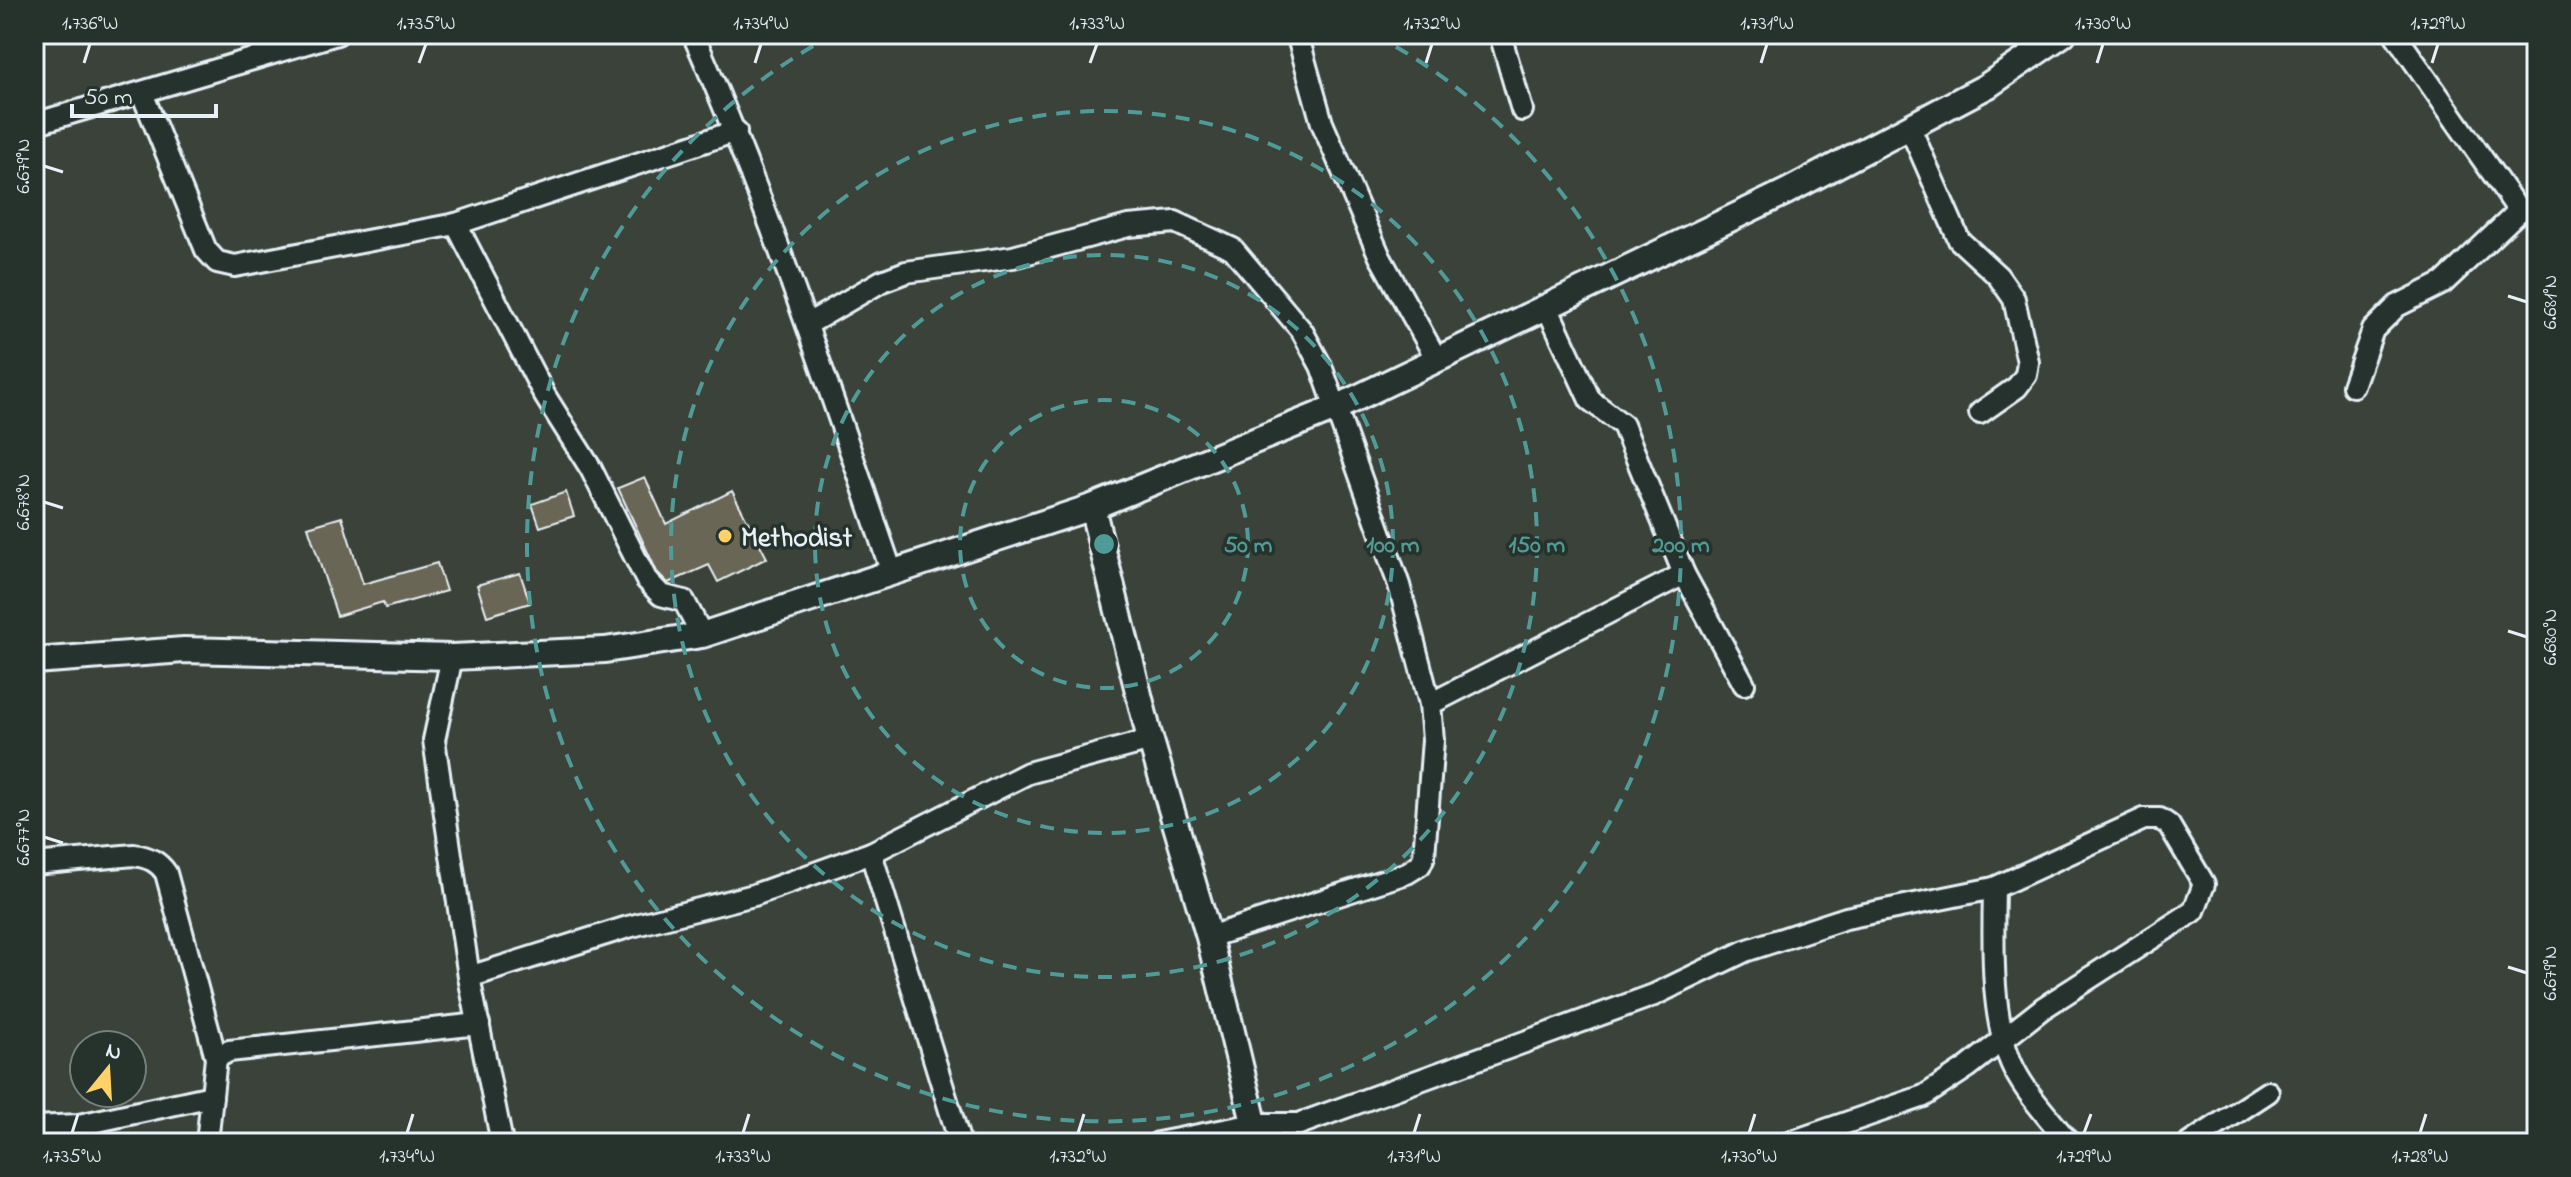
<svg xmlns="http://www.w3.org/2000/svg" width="2571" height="1177" viewBox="0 0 2571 1177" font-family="'Indie Flower',sans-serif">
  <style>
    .building { fill: #6b6654; stroke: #e8f1f8; stroke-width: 2 }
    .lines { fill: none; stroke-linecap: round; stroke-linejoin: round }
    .minor-casing { stroke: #e8f1f8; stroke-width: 26 }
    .tertiary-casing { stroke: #e8f1f8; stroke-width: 30 }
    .minor { stroke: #26332d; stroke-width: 20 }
    .tertiary { stroke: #26332d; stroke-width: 24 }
    .ticks { fill: none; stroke: #e8f1f8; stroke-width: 3 }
    .ring { fill: none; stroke: #509b97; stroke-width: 4; stroke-dasharray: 14 10 }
    .poi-dot { fill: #ffd166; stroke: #26332d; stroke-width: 3 }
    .labels { text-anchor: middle; stroke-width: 7; stroke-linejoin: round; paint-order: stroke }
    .poi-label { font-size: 28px; font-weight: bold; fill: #e8f1f8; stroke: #26332d; text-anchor: start }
    .centre { fill: #509b97; stroke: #26332d; stroke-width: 4 }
    .ring-label { font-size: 24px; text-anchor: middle; font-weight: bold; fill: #509b97; stroke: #26332d; stroke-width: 7; stroke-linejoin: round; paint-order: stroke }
    .neatline { fill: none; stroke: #e8f1f8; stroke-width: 3 }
    .ticks-label { font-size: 20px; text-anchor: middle; fill: #e8f1f8 }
  </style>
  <rect width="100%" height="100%" fill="#3b4239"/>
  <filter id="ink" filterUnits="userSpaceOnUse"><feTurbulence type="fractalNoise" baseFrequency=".0125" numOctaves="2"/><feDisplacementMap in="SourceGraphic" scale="16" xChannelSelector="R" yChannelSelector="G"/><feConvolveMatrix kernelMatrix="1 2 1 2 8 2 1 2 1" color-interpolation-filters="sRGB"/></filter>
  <g filter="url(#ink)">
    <g class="building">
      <path d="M 645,477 L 666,524 L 732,491 L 767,558 L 718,582 L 709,565 L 668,583 L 657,572 L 618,488 Z"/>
      <path d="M 566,492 L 574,516 L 540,527 L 532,504 Z"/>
      <path d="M 342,517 L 363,584 L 437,563 L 446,591 L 385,608 L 383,602 L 337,616 L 308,527 Z"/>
      <path d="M 520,573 L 530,603 L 487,616 L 477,585 Z"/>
    </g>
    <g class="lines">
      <defs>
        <g id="minor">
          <path d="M 693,34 C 770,209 830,391 892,573"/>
          <path d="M 1297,34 L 1322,123 L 1380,257 L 1437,360"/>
          <path d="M 1500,34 L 1522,110"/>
          <path d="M 2395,34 L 2519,211"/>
          <path d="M 142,93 L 206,250 L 217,262 L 235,266 L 456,224 L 736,131"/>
          <path d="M 34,124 L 337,34"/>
          <path d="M 1910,128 L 1959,240 L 1998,276 L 2014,299 L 2028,362 L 2026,375 L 2017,387 L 1980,413"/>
          <path d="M 456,224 L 545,396 L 591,469 L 646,579 L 661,595 L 684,601 L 702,635"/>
          <path d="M 1547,307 L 1590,400 L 1623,425 L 1684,574 L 1744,684"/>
          <path d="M 808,324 L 882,281 L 906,272 L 1013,257 L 1128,226 L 1175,222 L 1233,249 L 1302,331 L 1321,366 L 1399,585 L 1430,704 L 1433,740 L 1424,856 L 1420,865 L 1407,873 L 1209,937"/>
          <path d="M 2353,386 L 2373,330 L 2397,306 L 2443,283 L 2519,211 L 2537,202"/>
          <path d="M 452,657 L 434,740 L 469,977 L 502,1143"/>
          <path d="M 1430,704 L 1684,574"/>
          <path d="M 871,853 L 960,1143"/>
          <path d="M 34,864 L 134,855 C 148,857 158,861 166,873 L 216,1058"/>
          <path d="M 1994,888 C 1993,941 1990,1021 2014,1069 C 2027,1095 2051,1120 2069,1143"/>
          <path d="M 469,977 L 628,927 L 754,895 L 871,853 L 1028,773 L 1151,740"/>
          <path d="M 34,1127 L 79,1125 L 212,1096"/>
          <path d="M 207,1143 L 216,1058 L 229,1051 L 479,1024"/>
          <path d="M 1158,1143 L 1255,1124 L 1299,1124 L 1654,995 L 1745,951 L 1846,918 L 1994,888 L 2144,819 L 2160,819 L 2169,825 L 2204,884 L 2194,911 L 2043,1008 L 1968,1067 L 1924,1096 L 1788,1143"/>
          <path d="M 2190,1143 L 2268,1092"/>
        </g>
        <g id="tertiary">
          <path d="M 1092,507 L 1148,731 L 1209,937 L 1259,1143"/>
          <path d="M 34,661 L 184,650 L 452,657 L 605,650 L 702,635 L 1092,507 L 1338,407 L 1786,192 L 1987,86 L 2063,34"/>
        </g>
      </defs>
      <use href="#minor" class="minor-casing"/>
      <use href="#tertiary" class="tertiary-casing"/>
      <use href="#minor" class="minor"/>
      <use href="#tertiary" class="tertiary"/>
    </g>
  </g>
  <path class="ticks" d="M 84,63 L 90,44M 419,63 L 426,44M 755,63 L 761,44M 1090,63 L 1097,44M 1426,63 L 1432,44M 1761,63 L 1767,44M 2097,63 L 2103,44M 2432,63 L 2438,44M 44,166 L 63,172M 2508,296 L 2527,302M 44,502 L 63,508M 2508,631 L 2527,637M 44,837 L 63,843M 2508,967 L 2527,973M 72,1133 L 78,1114M 407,1133 L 413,1114M 743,1133 L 749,1114M 1078,1133 L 1084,1114M 1414,1133 L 1420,1114M 1749,1133 L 1755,1114M 2084,1133 L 2091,1114M 2420,1133 L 2426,1114"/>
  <g class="ring">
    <circle cx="1104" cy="544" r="144"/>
    <circle cx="1104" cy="544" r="289"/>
    <circle cx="1104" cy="544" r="433"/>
    <path d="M1375 35A577 577 0 1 1 833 35"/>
  </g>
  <circle class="poi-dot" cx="725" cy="536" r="8"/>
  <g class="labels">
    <g class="poi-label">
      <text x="741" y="546">Methodist</text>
    </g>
  </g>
  <circle cx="1104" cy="544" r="12" class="centre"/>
  <g class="ring-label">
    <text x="1248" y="552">50 m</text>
    <text x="1393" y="552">100 m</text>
    <text x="1537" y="552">150 m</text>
    <text x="1681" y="552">200 m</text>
  </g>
  <rect width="2571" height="1177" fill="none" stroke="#26332d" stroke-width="88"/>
  <g transform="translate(108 1069) rotate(18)"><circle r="38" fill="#26332d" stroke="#747f7e" stroke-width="2"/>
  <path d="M0-6L14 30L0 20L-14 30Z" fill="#ffd166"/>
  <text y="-12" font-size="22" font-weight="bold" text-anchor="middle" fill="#e8f1f8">N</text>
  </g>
  <path d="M72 104v12h144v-12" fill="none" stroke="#e8f1f8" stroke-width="4"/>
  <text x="84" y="104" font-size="24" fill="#e8f1f8" stroke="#26332d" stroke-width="6" paint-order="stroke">50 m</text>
  <rect x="44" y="44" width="2483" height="1089" class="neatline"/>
  <g class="ticks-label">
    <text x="90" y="29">1.736°W</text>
    <text x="426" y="29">1.735°W</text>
    <text x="761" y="29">1.734°W</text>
    <text x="1097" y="29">1.733°W</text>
    <text x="1432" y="29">1.732°W</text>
    <text x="1767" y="29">1.731°W</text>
    <text x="2103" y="29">1.730°W</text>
    <text x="2438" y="29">1.729°W</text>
    <text transform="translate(22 166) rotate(-90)" y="7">6.679°N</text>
    <text transform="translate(2549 302) rotate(-90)" y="7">6.681°N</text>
    <text transform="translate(22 502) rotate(-90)" y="7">6.678°N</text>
    <text transform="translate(2549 637) rotate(-90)" y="7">6.680°N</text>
    <text transform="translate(22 837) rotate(-90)" y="7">6.677°N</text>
    <text transform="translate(2549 973) rotate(-90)" y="7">6.679°N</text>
    <text x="72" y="1162">1.735°W</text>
    <text x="407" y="1162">1.734°W</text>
    <text x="743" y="1162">1.733°W</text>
    <text x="1078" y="1162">1.732°W</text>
    <text x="1414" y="1162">1.731°W</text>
    <text x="1749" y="1162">1.730°W</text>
    <text x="2084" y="1162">1.729°W</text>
    <text x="2420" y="1162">1.728°W</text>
  </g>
</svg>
